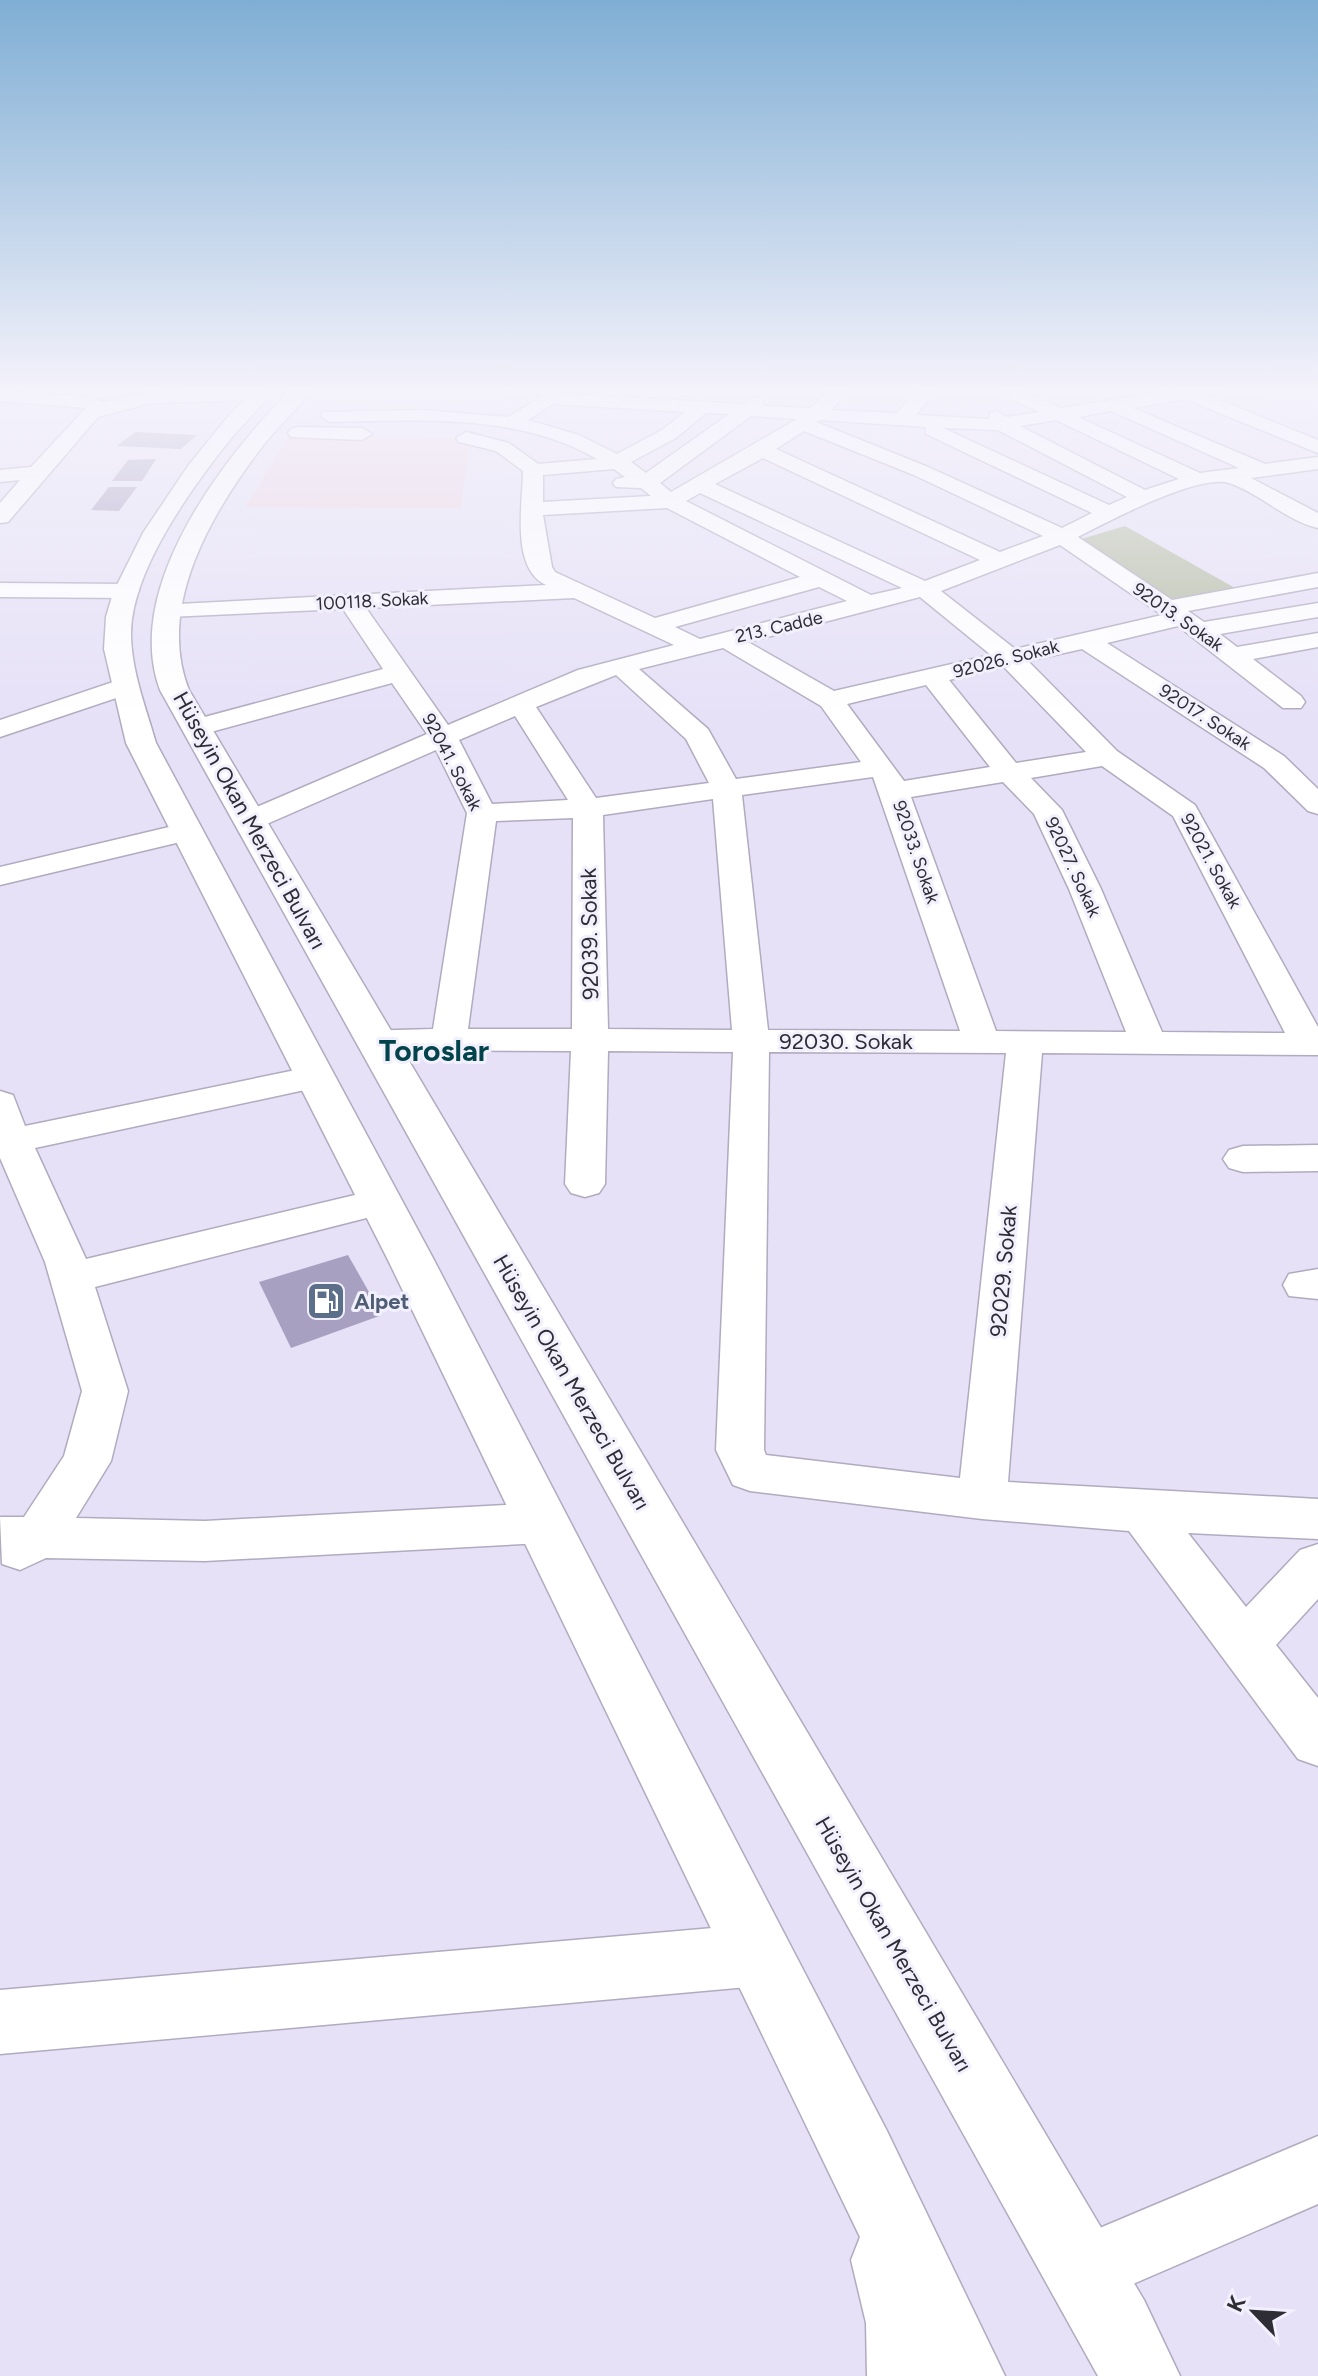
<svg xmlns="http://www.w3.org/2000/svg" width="1318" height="2376" viewBox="0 0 1318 2376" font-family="Figtree,sans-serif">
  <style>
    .education { fill: #ead4e0 }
    .green { fill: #b5bca3 }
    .building { fill: #a8a0c0 }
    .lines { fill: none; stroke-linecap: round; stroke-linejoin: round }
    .minor-casing { stroke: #b0abbf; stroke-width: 3 }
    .major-casing { stroke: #b0abbf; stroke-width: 3 }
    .minor { fill: #fff; fill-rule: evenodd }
    .major { fill: #fff; fill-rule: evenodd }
    .labels { text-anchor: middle; stroke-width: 6; stroke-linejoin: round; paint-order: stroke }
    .far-street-label { font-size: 18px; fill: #2e2c34; stroke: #f3f0fd }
    .street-label { font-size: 22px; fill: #2e2c34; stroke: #f3f0fd }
    .service-label { font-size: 22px; font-weight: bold; fill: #4e5e75; stroke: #f3f0fd; text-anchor: start }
    .district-label { font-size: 30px; font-weight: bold; fill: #02434c; stroke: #f3f0fd }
  </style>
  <rect width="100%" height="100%" fill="#e6e1f7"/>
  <path class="education" d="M 290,435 L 470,439 L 461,508 L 245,507 Z"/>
  <path class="green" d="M 1125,526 L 1235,588 L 1169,599 L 1078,540 Z"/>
  <g class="building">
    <path d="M 135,432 L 197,435 L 181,449 L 117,446 Z"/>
    <path d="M 156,459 L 142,481 L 112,481 L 128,460 Z"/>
    <path d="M 109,487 L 137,487 L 119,511 L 91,510 Z"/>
    <path d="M 348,1255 L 382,1315 L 291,1348 L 259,1282 Z"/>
  </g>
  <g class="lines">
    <defs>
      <g id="minor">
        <path d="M 832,387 L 851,387 L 831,410 L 897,413 L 920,387 L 939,387 L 916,415 L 989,419 L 990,413 L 997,411 L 1007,417 L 1039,412 L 1003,395 L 1003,387 L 1016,387 L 1061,408 L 1186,388 L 1233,387 L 1207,395 L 1318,440 L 1318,453 L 1185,399 L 1133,408 L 1265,464 L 1318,457 L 1318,469 L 1251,478 L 1318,513 L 1318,528 C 1286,521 1260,493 1229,483 C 1199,473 1107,522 1078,537 L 1172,600 L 1318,573 L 1318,587 L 1188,611 L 1204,622 L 1318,603 L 1318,617 L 1220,634 L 1237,647 L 1318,633 L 1318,647 L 1253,659 L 1301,696 L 1305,702 L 1301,708 L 1283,708 L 1178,626 L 1107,643 L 1284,756 L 1318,789 L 1318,814 L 1308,811 L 1264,768 L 1082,649 L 1028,661 L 1117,751 L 1195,805 L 1318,1027 L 1318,1055 L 1042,1053 L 1008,1482 L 1318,1499 L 1318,1539 L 1188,1533 L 1246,1607 L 1300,1550 L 1318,1544 L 1318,1599 L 1276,1645 L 1318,1698 L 1318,1766 L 1298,1759 L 1129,1531 L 982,1519 L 750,1491 L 733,1485 L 716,1450 L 733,1052 L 608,1051 L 605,1184 L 599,1193 L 585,1197 L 571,1193 L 565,1184 L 571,1051 L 374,1050 L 361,1047 L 356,1039 L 361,1031 L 433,1029 L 467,813 L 436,750 L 260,827 L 238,827 L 234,821 L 238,815 L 427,734 L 392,683 L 196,736 L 186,734 L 182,728 L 186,722 L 383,669 L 343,609 L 168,617 L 156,610 L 159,605 L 546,585 C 510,568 523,503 523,471 L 496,451 L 459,442 L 456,438 L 466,432 L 509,443 L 538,464 L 597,459 C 518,413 419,420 330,422 L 321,416 L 323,412 L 422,410 L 508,417 L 548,393 L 743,404 L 757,397 L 763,399 L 764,406 L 811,408 ZM 552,404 L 685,412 L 662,430 L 617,454 L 579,435 L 528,420 ZM 1111,411 L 1239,468 L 1200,473 L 1078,417 ZM 706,413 L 729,414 L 646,473 L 631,462 L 676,438 ZM 751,416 L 797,419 L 671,492 L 660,483 ZM 820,420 L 926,427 L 926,434 L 1092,513 L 1062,528 L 928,467 L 816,422 ZM 1056,420 L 1179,479 L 1145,490 L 1020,426 ZM 943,428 L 998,430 L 1127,497 L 1109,505 ZM 804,431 L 914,475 L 1043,536 L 1000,552 L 776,449 ZM 763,458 L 980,560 L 925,581 L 715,484 ZM 614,469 L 625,477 L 616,479 L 613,483 L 616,487 L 641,488 L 651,496 L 543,502 L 543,475 ZM 700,493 L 902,588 L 871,595 L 686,501 ZM 667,508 L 800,577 L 655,618 L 555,572 L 552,567 L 543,515 ZM 1060,545 L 1162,615 L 1015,649 L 941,591 ZM 819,587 L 847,601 L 700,639 L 675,627 ZM 920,597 L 991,655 L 834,691 L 748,642 ZM 574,598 L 674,645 L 578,670 L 448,725 L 366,608 ZM 723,648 L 821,706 L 861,762 L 736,779 L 708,729 L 639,669 ZM 1004,667 L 1086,752 L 1016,763 L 949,680 ZM 616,675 L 686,739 L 709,783 L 596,798 L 536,707 ZM 926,685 L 990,767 L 904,781 L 847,704 ZM 515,716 L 568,800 L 492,804 L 459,740 ZM 1102,766 L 1173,816 L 1285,1033 L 1162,1032 L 1101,889 L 1062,810 L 1031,778 ZM 873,777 L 960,1031 L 768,1030 L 742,795 ZM 1003,782 L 1034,814 L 1069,889 L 1126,1032 L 996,1031 L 911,797 ZM 713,799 L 732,1030 L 608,1029 L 603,815 ZM 573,818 L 572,1029 L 468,1029 L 496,821 ZM 769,1052 L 1006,1053 L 960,1478 L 766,1455 L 764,1450 Z"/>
        <path d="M 197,389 L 260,390 L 269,395 L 260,400 L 151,403 L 98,417 L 8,522 L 0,523 L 0,503 L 20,480 L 0,482 L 0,470 L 31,467 L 86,408 L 0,401 L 0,391 L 88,397 L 103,402 L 151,392 Z"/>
        <path d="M 298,427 L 362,428 L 372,434 L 362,440 L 291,437 L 288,433 L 291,429 Z"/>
        <path d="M 0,583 L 127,584 L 139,591 L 127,598 L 0,597 Z"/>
        <path d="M 125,678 L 138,686 L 134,692 L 0,737 L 0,720 Z"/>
        <path d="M 186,823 L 197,826 L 201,832 L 197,838 L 0,885 L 0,867 Z"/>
        <path d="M 315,1066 L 328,1069 L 333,1077 L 328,1085 L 35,1148 L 86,1259 L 380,1189 L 394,1193 L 400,1202 L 394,1211 L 95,1287 L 128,1391 L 111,1461 L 76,1518 L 205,1521 L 543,1503 L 560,1509 L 568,1523 L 560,1537 L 543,1543 L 205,1561 L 46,1558 L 20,1570 L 2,1564 L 0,1517 L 24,1517 L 64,1456 L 82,1391 L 45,1262 L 0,1158 L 0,1091 L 13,1095 L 25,1126 Z"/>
        <path d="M 1318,1145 L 1318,1171 L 1243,1172 L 1229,1168 L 1223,1159 L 1229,1150 L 1243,1146 Z"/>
        <path d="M 1318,1269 L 1318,1299 L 1289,1296 L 1283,1285 L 1289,1274 Z"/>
        <path d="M 759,1924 L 781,1933 L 790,1955 L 781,1977 L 759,1986 L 0,2054 L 0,1990 Z"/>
        <path d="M 1318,2136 L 1318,2204 L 1082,2306 L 1057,2296 L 1047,2271 L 1057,2246 Z"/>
      </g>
      <g id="major">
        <path d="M 293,387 L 314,387 C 299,407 281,424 265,443 C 214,509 155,605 189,690 L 1144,2300 L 1180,2376 L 1098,2376 L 160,690 C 122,587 224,457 293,387 Z"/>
        <path d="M 255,394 L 265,400 C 253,416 237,430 225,446 C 188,493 130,574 131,636 C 132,673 146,708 156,743 L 434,1260 L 887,2131 L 1005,2376 L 867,2376 L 866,2323 L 851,2260 L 860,2237 L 388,1260 L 126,743 L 104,649 L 106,617 L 113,593 L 143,533 L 188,466 L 230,414 L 248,396 Z"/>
      </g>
    </defs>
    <use href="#minor" class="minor-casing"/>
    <use href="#major" class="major-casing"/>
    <use href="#minor" class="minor"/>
    <use href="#major" class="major"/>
  </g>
  <linearGradient id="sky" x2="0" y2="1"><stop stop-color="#7faed4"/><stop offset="0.54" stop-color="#f4f2fb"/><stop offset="1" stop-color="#f4f2fb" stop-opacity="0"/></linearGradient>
  <rect width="1318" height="720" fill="url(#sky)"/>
  <defs>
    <symbol id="fuel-square" viewBox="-11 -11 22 22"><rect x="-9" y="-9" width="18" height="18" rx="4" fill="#5c6f8a" stroke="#f3f0fd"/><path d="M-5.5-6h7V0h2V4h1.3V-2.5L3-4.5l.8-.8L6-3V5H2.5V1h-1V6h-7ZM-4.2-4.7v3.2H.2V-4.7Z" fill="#fff"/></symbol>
  </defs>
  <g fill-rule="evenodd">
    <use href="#fuel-square" x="304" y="1279" width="44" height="44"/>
  </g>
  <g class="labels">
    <g class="far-street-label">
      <text transform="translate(372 601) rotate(-3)" y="6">100118. Sokak</text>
      <text transform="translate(1178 617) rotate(35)" y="6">92013. Sokak</text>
      <text transform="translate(779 627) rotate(-13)" y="6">213. Cadde</text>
      <text transform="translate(1006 659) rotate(-14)" y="6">92026. Sokak</text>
      <text transform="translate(1205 717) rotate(33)" y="6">92017. Sokak</text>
      <text transform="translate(452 762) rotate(62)" y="6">92041. Sokak</text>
      <text transform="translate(916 852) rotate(71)" y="6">92033. Sokak</text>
      <text transform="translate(1211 861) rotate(61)" y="6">92021. Sokak</text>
      <text transform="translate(1073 867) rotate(65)" y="6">92027. Sokak</text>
    </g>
    <g class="street-label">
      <text transform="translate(250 820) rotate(61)" y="8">Hüseyin Okan Merzeci Bulvarı</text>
      <text transform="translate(589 934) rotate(-91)" y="8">92039. Sokak</text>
      <text x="846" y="1049">92030. Sokak</text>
      <text transform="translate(1003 1271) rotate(-85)" y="8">92029. Sokak</text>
      <text transform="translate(572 1382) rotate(60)" y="8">Hüseyin Okan Merzeci Bulvarı</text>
      <text transform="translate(894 1944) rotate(60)" y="8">Hüseyin Okan Merzeci Bulvarı</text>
    </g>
    <g class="service-label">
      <text x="354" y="1309">Alpet</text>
    </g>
    <g class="district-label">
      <text x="434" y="1061">Toroslar</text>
    </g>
  </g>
  <g transform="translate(1254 2312) rotate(295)" stroke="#f3f0fd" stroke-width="6" paint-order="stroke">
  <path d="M0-6L14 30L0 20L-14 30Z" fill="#2e2c34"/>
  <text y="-12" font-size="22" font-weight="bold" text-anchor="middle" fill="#2e2c34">K</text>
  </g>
</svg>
